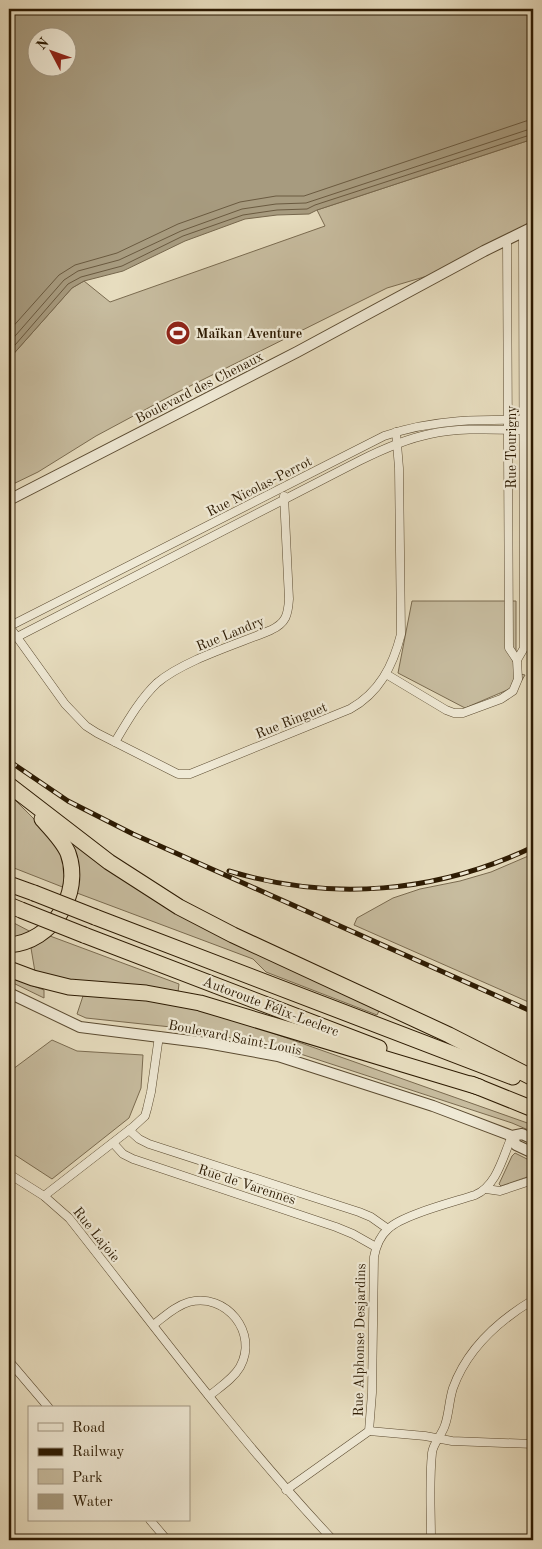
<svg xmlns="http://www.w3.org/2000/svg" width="542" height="1549" viewBox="0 0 542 1549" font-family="'Old Standard TT',serif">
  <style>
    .green { fill: #c7bc9f; stroke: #7a6b50 }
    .water { fill: #a79b7f; stroke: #76674d; fill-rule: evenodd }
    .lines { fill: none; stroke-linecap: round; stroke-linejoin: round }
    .shore { stroke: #6a5a40; stroke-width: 1 }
    .minor-casing { stroke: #5b4b31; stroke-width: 9 }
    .tertiary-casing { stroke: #5b4b31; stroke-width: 12 }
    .motorway-casing { stroke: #2c1a02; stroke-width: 17 }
    .minor { stroke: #efe9d5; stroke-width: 8 }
    .tertiary { stroke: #efe9d5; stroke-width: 10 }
    .motorway { stroke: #e7ddbf; stroke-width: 15 }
    .rail-casing { stroke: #2c1a02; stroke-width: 5 }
    .rail { stroke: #efe9d5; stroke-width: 3; stroke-dasharray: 9; stroke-linecap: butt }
    .motorway-bridge-casing { stroke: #2c1a02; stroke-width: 17; stroke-linecap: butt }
    .motorway-bridge { stroke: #e7ddbf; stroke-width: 15 }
    .labels { text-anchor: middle; stroke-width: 4.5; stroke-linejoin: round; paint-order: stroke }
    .poi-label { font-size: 14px; font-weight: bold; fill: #2c1a02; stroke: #efe9d5; text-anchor: start }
    .street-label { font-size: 14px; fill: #2c1a02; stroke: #efe9d5 }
  </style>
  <rect width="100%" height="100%" fill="#e7ddbf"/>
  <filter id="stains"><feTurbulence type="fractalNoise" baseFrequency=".004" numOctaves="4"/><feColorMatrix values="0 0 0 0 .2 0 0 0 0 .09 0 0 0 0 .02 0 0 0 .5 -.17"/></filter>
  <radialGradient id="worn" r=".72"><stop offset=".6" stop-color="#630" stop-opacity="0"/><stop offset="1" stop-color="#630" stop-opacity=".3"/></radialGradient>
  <g class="green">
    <path d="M 533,139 L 533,231 L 471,263 L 387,288 L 178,392 L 96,436 L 38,472 L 9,486 L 9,359 L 72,288 L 84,281 L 110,302 L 325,226 L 317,210 Z"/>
    <path d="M 412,601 L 516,601 L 516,673 L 525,675 L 519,685 L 465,708 L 398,673 Z"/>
    <path d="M 9,794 L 41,826 L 63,857 L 65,888 L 9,866 L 9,837 L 14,821 Z"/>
    <path d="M 77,842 L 380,1009 L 377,1015 L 266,972 L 253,959 L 77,893 C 80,875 81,861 72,845 Z"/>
    <path d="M 533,854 L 533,1004 L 354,925 L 357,918 L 393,898 L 420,889 L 460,881 L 491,872 Z"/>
    <path d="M 9,920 L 12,922 L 33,933 L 9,940 Z"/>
    <path d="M 50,936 L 179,984 L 178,992 L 84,983 L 35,972 L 31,948 Z"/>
    <path d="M 9,977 L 44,990 L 44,998 L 9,981 Z"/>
    <path d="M 83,996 L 148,999 L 183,1004 L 250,1025 L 533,1125 L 533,1132 L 512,1123 L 276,1046 L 171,1027 L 86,1018 L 77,1014 Z"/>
    <path d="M 52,1040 L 77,1051 L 143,1055 L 141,1088 L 129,1118 L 52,1179 L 9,1151 L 9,1072 Z"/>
    <path d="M 515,1153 L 533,1162 L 533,1175 L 501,1186 L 499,1184 L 512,1156 Z"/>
  </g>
  <path class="water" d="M 9,9 L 533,9 L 533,139 L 317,210 L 309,214 L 277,215 L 245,219 L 185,241 L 123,271 L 84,281 L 72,288 L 9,359 ZM 38,38 L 68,38 L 68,68 L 38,68 Z"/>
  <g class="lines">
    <g class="shore">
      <path d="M 9,331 L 59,275 L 75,265 L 117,253 L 178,224 L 240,202 L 276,196 L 304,196 L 526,121 L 533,120"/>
      <path d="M 9,343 L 64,280 L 78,271 L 119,260 L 181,231 L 242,209 L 276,204 L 306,203 L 533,128"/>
      <path d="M 9,352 L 68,284 L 81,277 L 122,266 L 183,236 L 243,215 L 277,210 L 307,209 L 315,205 L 533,134"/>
    </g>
    <defs>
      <g id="minor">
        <path d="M 507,240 L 509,648 L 517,660"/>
        <path d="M 9,615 L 10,626"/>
        <path d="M 9,626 L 65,704 L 86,726 L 97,733 L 178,774 L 190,774 L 350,709 C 379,693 393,666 401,634 L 399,468 L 396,432"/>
        <path d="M 10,626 L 384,436 C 433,419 482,419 533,420"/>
        <path d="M 17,637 L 359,461 C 381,450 405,439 430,434 C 463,427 499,430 533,430"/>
        <path d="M 386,674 L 446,710 L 454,713 L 463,713 L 501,699 L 513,691 L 518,679 L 517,660 L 524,648 L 523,232"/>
        <path d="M 115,742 C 127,722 140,699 157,683 C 184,660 238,644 271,630 C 286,623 288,615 289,599 L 284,496"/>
        <path d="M 129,1130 L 139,1139 L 149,1144 L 359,1212 L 371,1217 L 388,1229"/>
        <path d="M 113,1143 L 123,1154 L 133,1159 L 336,1227 L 353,1234 L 376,1247"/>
        <path d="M 9,1174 L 44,1196 L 69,1218 C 155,1327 238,1439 333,1540"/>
        <path d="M 486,1189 L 500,1191 L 533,1180"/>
        <path d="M 44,1196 L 133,1127 L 145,1116 L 147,1109 L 151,1092 L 159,1036"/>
        <path d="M 153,1325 C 164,1317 175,1306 189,1302 C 226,1292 259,1333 240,1367 C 233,1379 220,1387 209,1396"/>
        <path d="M 9,1361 L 49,1408"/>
        <path d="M 369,1431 L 425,1436 L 452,1441 L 533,1444"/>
        <path d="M 286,1490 L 369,1431 L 372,1393 L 374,1257 C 376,1246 380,1236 388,1229 C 402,1215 454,1202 475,1195 C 497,1186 503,1156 512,1136"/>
        <path d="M 150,1520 L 167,1540"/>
        <path d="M 431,1540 C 431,1511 429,1482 432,1453 C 433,1443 442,1435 445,1425 C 449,1414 449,1400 453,1388 C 467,1349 498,1321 533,1300"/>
      </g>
      <g id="tertiary">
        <path d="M 9,500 L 297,352 L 484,251 L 533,227"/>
        <path d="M 9,993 L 80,1027 L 207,1043 L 278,1056 L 433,1106 L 512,1136 L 522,1134 L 533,1139"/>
        <path d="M 512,1136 L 516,1145 L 533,1153"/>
      </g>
      <g id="motorway">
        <path d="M 9,785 L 109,862 L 179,907 L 233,935 L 449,1035 L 533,1078"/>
        <path d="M 9,884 L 34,893"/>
        <path d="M 9,905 L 21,910"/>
        <path d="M 95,917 L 513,1077"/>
        <path d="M 84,935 L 379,1048"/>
        <path d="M 9,945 C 52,942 83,894 68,853 C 63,841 51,829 42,819"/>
        <path d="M 9,969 L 33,978 L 69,987 L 146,993 L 200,1003 L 479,1087"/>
        <path d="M 471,1084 L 533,1109"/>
      </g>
    </defs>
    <use href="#minor" class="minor-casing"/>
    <use href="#tertiary" class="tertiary-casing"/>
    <use href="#motorway" class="motorway-casing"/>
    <use href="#minor" class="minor"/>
    <use href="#tertiary" class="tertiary"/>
    <use href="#motorway" class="motorway"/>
    <defs>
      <g id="rail">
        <path d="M 9,761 L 68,801 L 133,834 L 533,1012"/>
        <path d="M 229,871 C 331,902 437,893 533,847"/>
      </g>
    </defs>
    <use href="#rail" class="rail-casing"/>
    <use href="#rail" class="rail"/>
    <defs>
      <g id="motorway-bridge">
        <path d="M 34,893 L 95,917"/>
        <path d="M 21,910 L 84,935"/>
      </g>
    </defs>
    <use href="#motorway-bridge" class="motorway-bridge-casing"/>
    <use href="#motorway-bridge" class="motorway-bridge"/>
  </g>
  <defs>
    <symbol id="stadium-disc" viewBox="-11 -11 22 22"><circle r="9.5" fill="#8f2418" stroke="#efe9d5"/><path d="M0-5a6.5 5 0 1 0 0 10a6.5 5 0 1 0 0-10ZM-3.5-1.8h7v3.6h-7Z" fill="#fff"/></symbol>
  </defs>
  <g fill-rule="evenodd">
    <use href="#stadium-disc" x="164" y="319" width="28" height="28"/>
  </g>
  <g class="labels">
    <g class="poi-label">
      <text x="196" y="338">Maïkan Aventure</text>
    </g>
    <g class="street-label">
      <text transform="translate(199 387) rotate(-27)" y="5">Boulevard des Chenaux</text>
      <text transform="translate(511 447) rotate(-90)" y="5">Rue Tourigny</text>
      <text transform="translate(259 486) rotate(-27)" y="5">Rue Nicolas-Perrot</text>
      <text transform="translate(230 633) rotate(-22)" y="5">Rue Landry</text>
      <text transform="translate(291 720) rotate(-22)" y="5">Rue Ringuet</text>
      <text transform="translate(271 1006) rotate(21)" y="5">Autoroute Félix-Leclerc</text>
      <text transform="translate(235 1037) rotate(11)" y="5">Boulevard Saint-Louis</text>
      <text transform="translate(247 1184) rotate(18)" y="5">Rue de Varennes</text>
      <text transform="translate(97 1234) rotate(51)" y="5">Rue Lajoie</text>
      <text transform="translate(359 1340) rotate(-89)" y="5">Rue Alphonse Desjardins</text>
    </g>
  </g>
  <rect width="542" height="1549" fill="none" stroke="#e7ddbf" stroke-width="30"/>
  <rect x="10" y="10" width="522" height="1529" fill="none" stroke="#2c1a02" stroke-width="2.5"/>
  <rect x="15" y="15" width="512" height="1519" fill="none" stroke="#2c1a02"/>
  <rect x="28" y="1406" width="162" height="115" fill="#efe9d5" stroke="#a19681"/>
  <rect x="38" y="1423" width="25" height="8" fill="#efe9d5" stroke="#a19681"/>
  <text x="72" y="1432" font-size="15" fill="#2c1a02">Road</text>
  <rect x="38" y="1448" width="25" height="8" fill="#2c1a02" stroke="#a19681"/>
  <text x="72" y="1456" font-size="15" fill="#2c1a02">Railway</text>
  <rect x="38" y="1469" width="25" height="15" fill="#c7bc9f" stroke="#a19681"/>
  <text x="72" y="1482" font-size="15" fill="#2c1a02">Park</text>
  <rect x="38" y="1494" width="25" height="15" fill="#a79b7f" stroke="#a19681"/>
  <text x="72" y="1506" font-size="15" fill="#2c1a02">Water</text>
  <g transform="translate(52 52) rotate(311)"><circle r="24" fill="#efe9d5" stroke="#a19681"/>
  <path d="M0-4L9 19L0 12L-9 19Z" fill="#8f2418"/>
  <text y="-8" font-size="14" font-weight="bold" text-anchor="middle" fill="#2c1a02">N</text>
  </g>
  <rect width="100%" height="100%" filter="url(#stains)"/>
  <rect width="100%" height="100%" fill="url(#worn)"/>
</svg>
